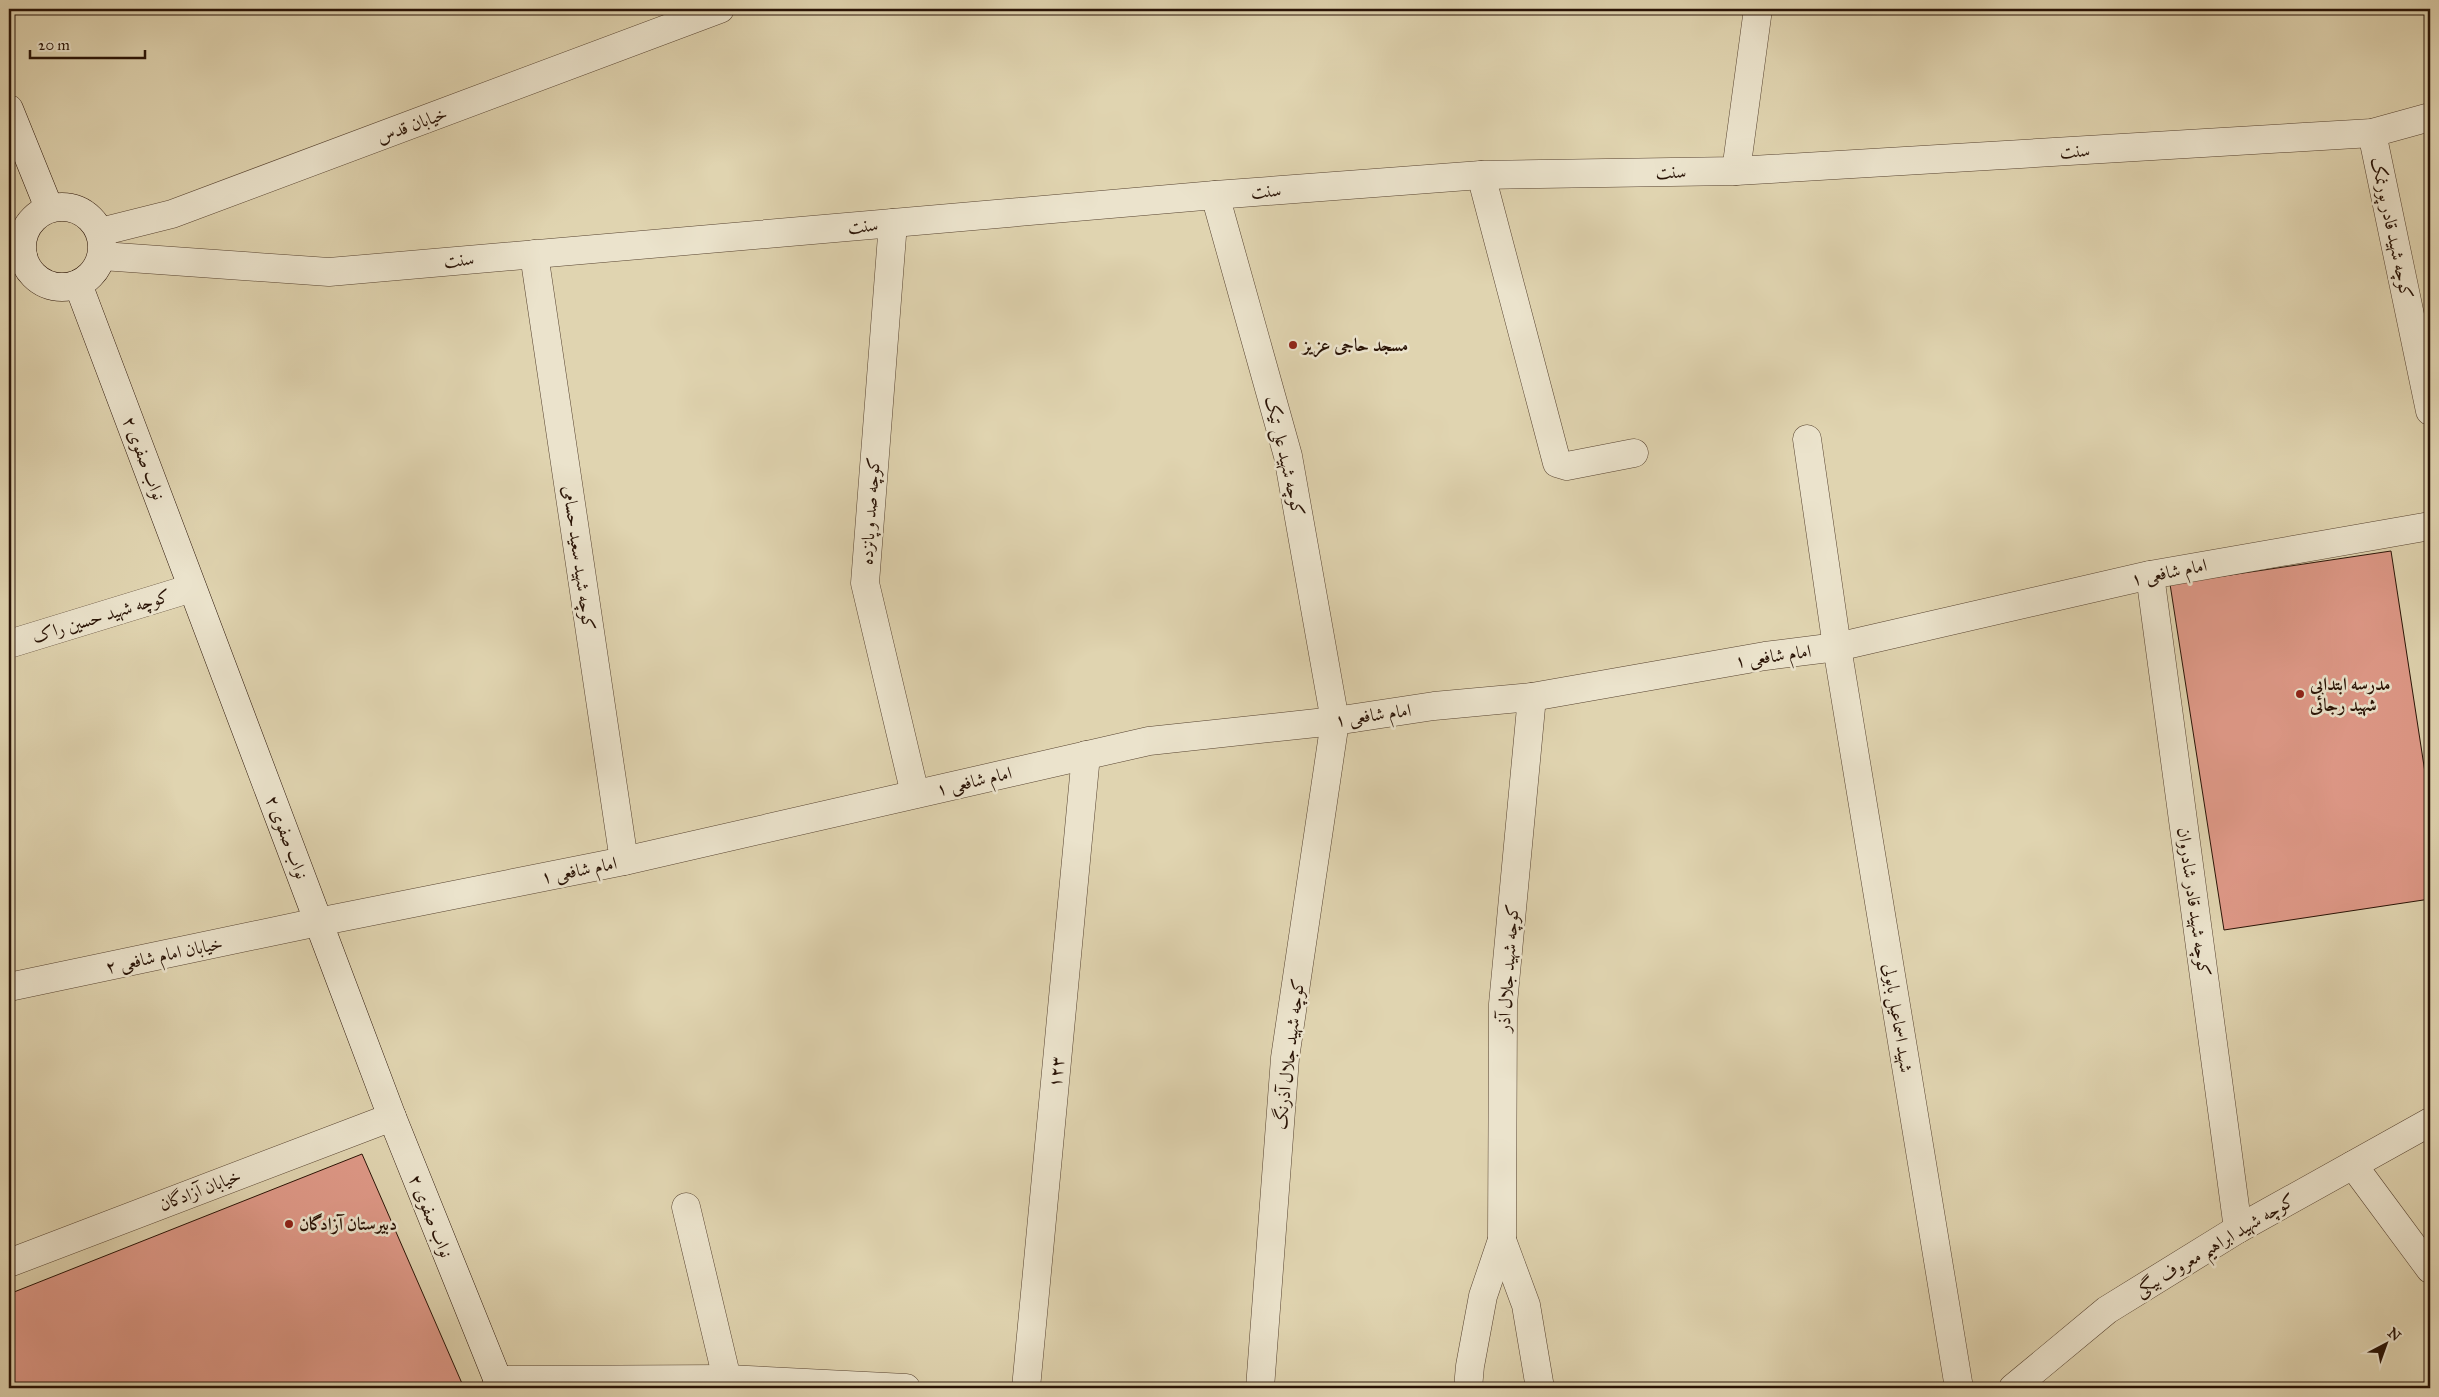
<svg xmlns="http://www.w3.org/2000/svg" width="2439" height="1397" viewBox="0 0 2439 1397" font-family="'IM FELL Great Primer',Amiri,serif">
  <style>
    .building { fill: #df9988; stroke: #291306 }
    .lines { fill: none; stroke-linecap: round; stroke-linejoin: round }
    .minor-casing { stroke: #574330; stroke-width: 29 }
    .tertiary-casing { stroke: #574330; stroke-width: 29 }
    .secondary-casing { stroke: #291306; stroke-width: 29 }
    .minor { stroke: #ebe3cc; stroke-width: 28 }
    .tertiary { stroke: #ebe3cc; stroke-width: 28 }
    .secondary { stroke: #ebe3cc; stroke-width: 28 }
    .poi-dot { fill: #8f2418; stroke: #ebe3cc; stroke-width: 2 }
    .labels { text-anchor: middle; stroke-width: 5; stroke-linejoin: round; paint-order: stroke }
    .street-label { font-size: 18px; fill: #291306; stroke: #ebe3cc }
    .poi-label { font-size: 18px; font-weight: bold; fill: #291306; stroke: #ebe3cc; text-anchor: start }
  </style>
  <rect width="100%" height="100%" fill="#e0d4b0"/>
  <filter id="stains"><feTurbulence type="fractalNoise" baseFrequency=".004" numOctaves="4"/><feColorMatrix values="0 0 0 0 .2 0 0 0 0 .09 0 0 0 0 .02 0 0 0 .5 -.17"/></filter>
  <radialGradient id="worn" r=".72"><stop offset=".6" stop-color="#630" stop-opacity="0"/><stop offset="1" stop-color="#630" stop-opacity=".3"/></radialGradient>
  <g class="building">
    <path d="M 2391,551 L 2430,805 L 2430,899 L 2224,930 L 2170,584 Z"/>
    <path d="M 362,1154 L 464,1388 L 9,1388 L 9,1294 Z"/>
  </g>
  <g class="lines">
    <defs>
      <g id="minor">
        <path d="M 2372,133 L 2430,411"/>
        <path d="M 1736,171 L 1758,9"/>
        <path d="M 1481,175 L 1557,463 L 1567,466 L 1634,453"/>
        <path d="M 1215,195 L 1288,456 L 1335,721 L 1285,1058 L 1260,1388"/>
        <path d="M 893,223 L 865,583 L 915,794"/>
        <path d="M 534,254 L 624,861"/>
        <path d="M 1807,439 L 1837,647 L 1959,1388"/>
        <path d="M 2150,575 L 2238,1229"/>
        <path d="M 9,644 L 192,588"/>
        <path d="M 9,987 L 318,922 L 624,861 L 1149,741 L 1335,721 L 1434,706 L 1532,697 L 1765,656 L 1837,647 L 2150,575 L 2430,526"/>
        <path d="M 2353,1165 L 2430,1269"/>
        <path d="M 686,1207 L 727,1379"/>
        <path d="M 1502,1240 L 1526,1305 L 1540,1388"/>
        <path d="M 9,1263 L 392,1117"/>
        <path d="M 497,1380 L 727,1379 L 906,1388"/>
        <path d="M 1026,1388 L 1086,755"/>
        <path d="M 1468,1388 L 1470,1366 L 1483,1296 L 1502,1240 L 1503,1004 L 1532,697"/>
        <path d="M 2013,1388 L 2107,1310 L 2238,1229 L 2430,1122"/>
      </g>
      <g id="tertiary">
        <path d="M 100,232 L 172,214 L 720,9"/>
        <path d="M 102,256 L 329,272 L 1215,195 L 1481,175 L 1736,171 L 2372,133 L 2430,117"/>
        <path d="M 9,260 L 23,256"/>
      </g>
      <g id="secondary">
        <path d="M 9,109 L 49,208"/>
        <circle cx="62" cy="247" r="40"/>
        <path d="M 78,284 L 392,1117 L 501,1388"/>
      </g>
    </defs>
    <use href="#minor" class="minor-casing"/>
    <use href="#tertiary" class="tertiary-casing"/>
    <use href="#secondary" class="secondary-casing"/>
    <use href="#minor" class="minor"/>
    <use href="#tertiary" class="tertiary"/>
    <use href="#secondary" class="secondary"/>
  </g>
  <g class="poi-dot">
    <circle cx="1293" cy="345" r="5"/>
    <circle cx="2300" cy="694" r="5"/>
    <circle cx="289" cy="1224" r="5"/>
  </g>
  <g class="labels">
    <g class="street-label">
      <text transform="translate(412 125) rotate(-20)" y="6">خیابان قدس</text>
      <text transform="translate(2075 151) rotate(-3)" y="6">سنت</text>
      <text transform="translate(1671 172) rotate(-1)" y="6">سنت</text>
      <text transform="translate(1266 191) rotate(-4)" y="6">سنت</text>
      <text transform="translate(863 226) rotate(-5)" y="6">سنت</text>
      <text transform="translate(2392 228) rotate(78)" y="6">کوچه شهید قادر پورنمک</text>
      <text transform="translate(459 260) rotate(-5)" y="6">سنت</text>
      <text transform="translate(1285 456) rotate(77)" y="6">کوچه شهید علی تیک</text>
      <text transform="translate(144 458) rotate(69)" y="6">نواب صفوی ۲</text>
      <text transform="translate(870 511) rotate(-86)" y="6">کوچه صد و پانزده</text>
      <text transform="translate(579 558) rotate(82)" y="6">کوچه شهید سعید حسامی</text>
      <text transform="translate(2169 572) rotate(-11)" y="6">امام شافعی ۱</text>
      <text transform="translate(101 616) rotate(-17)" y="6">کوچه شهید حسین راک</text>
      <text transform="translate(1773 656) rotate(-8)" y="6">امام شافعی ۱</text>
      <text transform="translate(1373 715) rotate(-8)" y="6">امام شافعی ۱</text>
      <text transform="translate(974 781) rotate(-13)" y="6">امام شافعی ۱</text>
      <text transform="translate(287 837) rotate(69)" y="6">نواب صفوی ۲</text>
      <text transform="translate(579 870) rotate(-11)" y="6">امام شافعی ۱</text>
      <text transform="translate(2194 902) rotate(82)" y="6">کوچه شهید قادر شادروان</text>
      <text transform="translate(164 955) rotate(-12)" y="6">خیابان امام شافعی ۲</text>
      <text transform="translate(1508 968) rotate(-86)" y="6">کوچه شهید جلال آذر</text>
      <text transform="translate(1898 1018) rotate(81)" y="6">شهید اسماعیل بابولی</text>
      <text transform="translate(1289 1054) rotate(-83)" y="6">کوچه شهید جلال آذرنگ</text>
      <text transform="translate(1056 1072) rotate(-85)" y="6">۱۲۳</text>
      <text transform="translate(200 1190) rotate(-21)" y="6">خیابان آزادگان</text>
      <text transform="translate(431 1216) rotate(68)" y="6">نواب صفوی ۲</text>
      <text transform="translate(2215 1245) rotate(-31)" y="6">کوچه شهید ابراهیم معروف بیگی</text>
    </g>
    <g class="poi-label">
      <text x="1303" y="351">مسجد حاجی عزیز</text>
      <text x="2310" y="690">مدرسه ابتدایی<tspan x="2310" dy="21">شهید رجائی</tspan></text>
      <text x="299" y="1230">دبیرستان آزادگان</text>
    </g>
  </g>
  <rect width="2439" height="1397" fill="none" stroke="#e0d4b0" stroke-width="30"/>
  <rect x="10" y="10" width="2419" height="1377" fill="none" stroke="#291306" stroke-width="2.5"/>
  <rect x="15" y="15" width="2409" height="1367" fill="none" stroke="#291306"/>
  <g transform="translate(2386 1344) rotate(41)" stroke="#ebe3cc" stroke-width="4" paint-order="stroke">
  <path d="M0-4L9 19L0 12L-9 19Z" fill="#291306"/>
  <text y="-8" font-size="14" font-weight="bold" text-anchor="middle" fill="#291306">N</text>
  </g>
  <path d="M30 50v8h115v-8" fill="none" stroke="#291306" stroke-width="2.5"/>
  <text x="38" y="50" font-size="15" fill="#291306" stroke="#ebe3cc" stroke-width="4" paint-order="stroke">20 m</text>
  <rect width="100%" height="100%" filter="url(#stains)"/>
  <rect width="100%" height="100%" fill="url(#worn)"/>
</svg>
